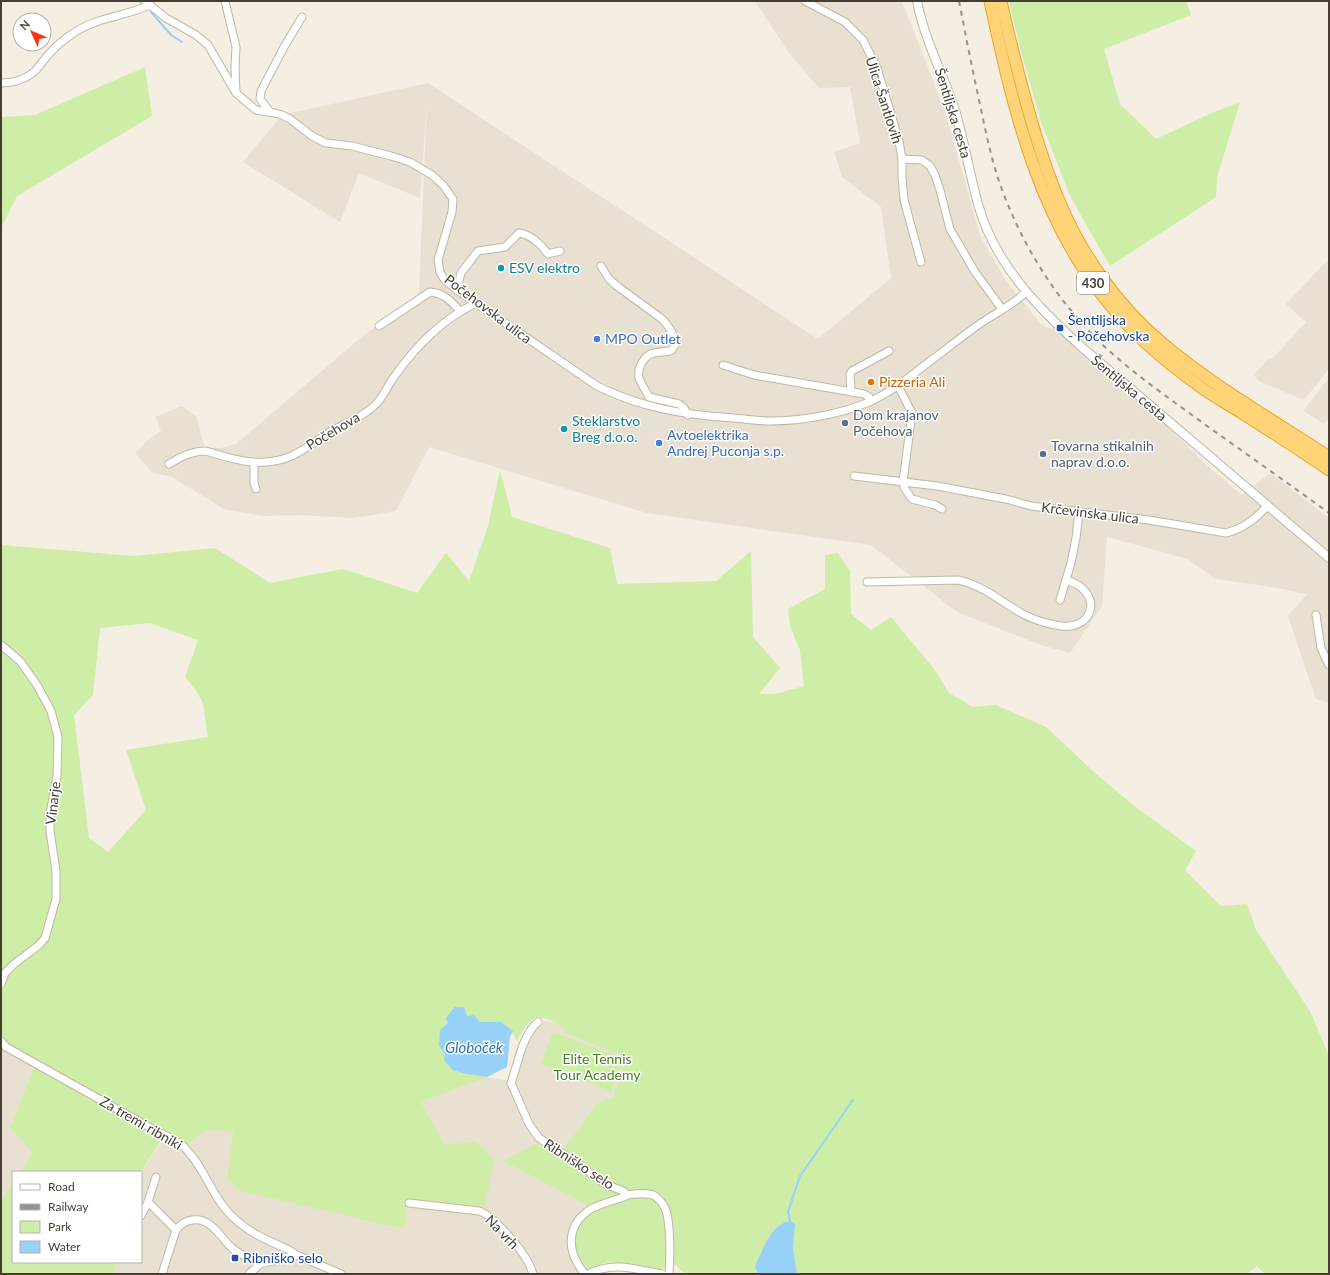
<svg xmlns="http://www.w3.org/2000/svg" width="1330" height="1275" viewBox="0 0 1330 1275" font-family="Lato,sans-serif">
  <style>
    .residential { fill: #e8e0d0 }
    .green { fill: #ceeda7; fill-rule: evenodd }
    .water { fill: #98d1f8 }
    .lines { fill: none; stroke-linecap: round; stroke-linejoin: round }
    .stream { stroke: #98d1f8; stroke-width: 2 }
    .minor-casing { stroke: #c0b6a5; stroke-width: 9 }
    .tertiary-casing { stroke: #c0b6a5; stroke-width: 10 }
    .trunk-casing { stroke: #eea123; stroke-width: 13 }
    .minor { stroke: #fff; stroke-width: 7 }
    .tertiary { stroke: #fff; stroke-width: 8 }
    .trunk { stroke: #ffd479; stroke-width: 11 }
    .rail { stroke: #949494; stroke-width: 2; stroke-dasharray: 5 5; stroke-linecap: butt }
    .culture-dot { fill: #0f9aa8; stroke: #fff; stroke-width: 1.5 }
    .transit-dot { fill: #1a4fb4; stroke: #fff; stroke-width: 1.5 }
    .shop-dot { fill: #3f7fe0; stroke: #fff; stroke-width: 1.5 }
    .food-dot { fill: #e8710a; stroke: #fff; stroke-width: 1.5 }
    .service-dot { fill: #5c6f8a; stroke: #fff; stroke-width: 1.5 }
    .labels { text-anchor: middle; stroke-width: 3; stroke-linejoin: round; paint-order: stroke }
    .shield { fill: #fff; stroke: #7e7870; stroke-width: 1 }
    .shield-label { font-size: 13px; font-weight: bold; fill: #463e33 }
    .street-label { font-size: 14px; fill: #463e33; stroke: #fff }
    .culture-label { font-size: 14px; fill: #0d838f; stroke: #fff; text-anchor: start }
    .transit-label { font-size: 14px; fill: #164399; stroke: #fff; text-anchor: start }
    .shop-label { font-size: 14px; fill: #366cbe; stroke: #fff; text-anchor: start }
    .food-label { font-size: 14px; fill: #c56008; stroke: #fff; text-anchor: start }
    .service-label { font-size: 14px; fill: #4e5e75; stroke: #fff; text-anchor: start }
    .park-label { font-size: 14px; fill: #447d20; stroke: #fff }
    .water-label { font-size: 15px; font-style: italic; fill: #2077b3; stroke: #fff }
  </style>
  <rect width="100%" height="100%" fill="#f4eee3"/>
  <g class="residential">
    <path d="M 755,1 L 902,1 L 946,114 L 980,236 L 1006,281 L 1041,324 L 1049,328 L 1064,331 L 1121,381 L 1210,468 L 1242,495 L 1270,473 L 1329,518 L 1329,703 L 1316,699 L 1288,616 L 1307,594 L 1266,586 L 1215,579 L 1188,559 L 1107,537 L 1102,606 L 1070,653 L 1041,645 L 957,612 L 871,545 L 647,513 L 429,447 L 396,511 L 353,518 L 304,515 L 261,516 L 224,509 L 172,477 L 153,473 L 135,454 L 149,439 L 161,431 L 156,417 L 182,406 L 197,417 L 204,448 L 221,448 L 236,444 L 358,340 L 419,293 L 427,102 L 420,198 L 359,173 L 340,222 L 243,162 L 282,115 L 428,83 L 818,339 L 891,278 L 881,207 L 842,177 L 834,152 L 860,143 L 850,87 L 819,88 L 789,53 Z"/>
    <path d="M 1327,261 L 1329,262 L 1329,369 L 1304,400 L 1259,381 L 1254,375 L 1269,358 L 1272,359 L 1306,322 L 1286,304 Z"/>
    <path d="M 1329,378 L 1329,418 L 1324,424 L 1303,411 Z"/>
    <path d="M 536,1020 L 557,1022 L 562,1026 L 568,1034 L 627,1057 L 613,1097 L 597,1103 L 559,1155 L 503,1161 L 581,1202 L 592,1211 L 580,1261 L 589,1269 L 593,1274 L 105,1274 L 115,1271 L 116,1262 L 141,1262 L 141,1173 L 168,1131 L 186,1146 L 205,1129 L 233,1132 L 227,1179 L 404,1229 L 408,1200 L 475,1141 L 445,1145 L 421,1102 L 487,1077 L 509,1081 Z"/>
    <path d="M 1,1048 L 34,1066 L 10,1128 L 33,1153 L 20,1172 L 13,1172 L 13,1183 L 1,1202 Z"/>
  </g>
  <g class="green">
    <path d="M 1009,1 L 1186,1 L 1191,15 L 1104,49 L 1120,104 L 1156,139 L 1214,112 L 1240,102 L 1217,177 L 1216,197 L 1110,266 L 1071,198 L 1041,122 L 1021,51 Z"/>
    <path d="M 145,67 L 152,116 L 17,196 L 1,228 L 1,117 L 35,115 Z"/>
    <path d="M 500,470 L 512,517 L 610,548 L 617,584 L 716,581 L 751,551 L 753,637 L 780,668 L 759,694 L 775,694 L 804,686 L 800,650 L 790,626 L 788,609 L 825,589 L 825,555 L 838,553 L 850,571 L 851,614 L 871,630 L 891,617 L 935,670 L 949,693 L 973,707 L 996,705 L 1046,727 L 1096,774 L 1137,808 L 1196,851 L 1185,870 L 1221,906 L 1247,904 L 1256,930 L 1310,1011 L 1329,1056 L 1329,1274 L 1265,1274 L 1257,1266 L 1247,1274 L 797,1274 L 793,1248 L 795,1224 L 755,1266 L 758,1274 L 688,1274 L 684,1273 L 672,1262 L 661,1270 L 608,1262 L 589,1269 C 565,1248 571,1231 592,1210 L 581,1202 L 503,1161 L 536,1143 L 559,1155 L 597,1103 L 613,1097 L 626,1057 L 567,1034 C 558,1020 551,1020 536,1017 L 526,1025 L 517,1041 C 508,1021 500,1022 480,1022 L 474,1015 L 448,1023 L 439,1046 L 445,1055 L 466,1074 L 487,1077 L 421,1102 L 445,1145 L 475,1141 L 494,1159 L 485,1207 L 408,1200 L 404,1229 L 241,1191 L 227,1179 L 233,1132 L 205,1130 L 186,1146 L 167,1131 L 141,1172 L 20,1172 L 33,1153 L 10,1128 L 34,1066 L 1,1048 L 1,545 L 134,556 L 215,548 L 270,583 L 343,569 L 417,593 L 446,553 L 469,581 L 488,526 ZM 150,623 L 198,640 L 185,677 L 195,689 L 203,703 L 208,737 L 126,750 L 146,810 L 108,852 L 89,838 L 74,715 L 93,695 L 100,628 Z"/>
    <path d="M 553,1032 L 624,1059 L 611,1091 L 541,1064 Z"/>
    <path d="M 13,1183 L 13,1262 L 116,1262 L 115,1272 L 105,1274 L 1,1274 L 1,1202 Z"/>
  </g>
  <g class="water">
    <path d="M 455,1007 L 464,1007 L 467,1016 L 474,1015 L 480,1022 L 501,1022 L 513,1031 L 510,1037 L 507,1067 L 487,1077 L 466,1074 L 453,1070 L 444,1060 L 445,1055 L 439,1046 L 440,1030 L 448,1023 L 446,1018 Z"/>
    <path d="M 790,1221 L 795,1224 L 793,1248 L 797,1274 L 758,1274 L 755,1266 C 763,1250 771,1224 790,1221 Z"/>
  </g>
  <g class="lines">
    <g class="stream">
      <path d="M 139,1 L 144,5"/>
      <path d="M 151,12 L 171,35 L 182,42"/>
      <path d="M 790,1221 L 788,1212 L 800,1176 L 853,1100"/>
    </g>
    <defs>
      <g id="minor">
        <path d="M 145,1 L 166,18 L 196,35 L 208,45 L 236,93 L 256,110 L 275,113 L 282,115 L 290,119 L 312,136 L 326,143 L 352,146 L 391,156 L 410,162 L 432,175 L 443,185 L 453,199 L 452,212 L 438,260 L 440,272 L 444,279 L 457,290 L 597,386 C 642,408 684,415 734,418 C 746,419 758,421 770,421 C 802,421 842,414 871,401 C 889,393 905,381 921,368 C 939,355 956,341 974,328 C 991,315 1011,307 1026,292"/>
        <path d="M 225,1 L 236,47 L 235,68 L 236,92"/>
        <path d="M 805,1 L 845,22 L 863,40 L 877,68 L 899,141 L 902,159 L 902,177 L 904,200 L 921,262"/>
        <path d="M 1,83 C 13,83 26,79 35,71 C 40,66 44,59 49,54 C 56,46 66,38 75,32 C 98,17 126,16 150,5"/>
        <path d="M 270,112 L 260,99 L 261,91 L 284,47 L 302,17"/>
        <path d="M 902,159 L 922,160 L 930,166 L 935,175 L 940,190 L 950,229 L 975,272 L 1002,309"/>
        <path d="M 601,266 L 609,279 L 617,286 L 662,319 C 668,325 673,333 676,342 L 672,350 C 666,353 660,351 654,353 C 644,355 637,368 639,378 C 641,384 646,391 649,397 L 679,404 L 684,408 L 688,415"/>
        <path d="M 457,290 L 461,273 L 478,251 L 505,247 L 519,233 C 530,234 542,245 548,254 L 560,251"/>
        <path d="M 379,326 L 430,292 C 444,293 451,301 460,311"/>
        <path d="M 723,365 L 754,375 L 864,394 L 869,397 L 871,401"/>
        <path d="M 898,386 L 912,413 L 903,482 L 905,489 L 912,499 L 935,505 L 942,509"/>
        <path d="M 851,392 L 850,374 L 852,371 L 889,351"/>
        <path d="M 254,463 L 254,483 L 256,489"/>
        <path d="M 169,464 C 181,456 192,451 206,451 C 235,460 260,468 289,457 C 305,451 319,438 333,430 C 348,422 366,415 377,403 C 384,395 388,385 394,377 C 415,347 443,319 476,303"/>
        <path d="M 854,476 L 937,486 L 1006,499 L 1031,506 L 1149,520 L 1226,533 C 1242,529 1257,518 1268,505"/>
        <path d="M 867,582 L 958,580 C 983,585 1001,602 1023,614 C 1034,620 1048,624 1061,626 C 1096,630 1103,590 1066,580"/>
        <path d="M 1060,600 L 1071,563 L 1076,538 L 1079,512"/>
        <path d="M 1316,615 L 1321,648 L 1329,665"/>
        <path d="M 1,645 L 20,661 L 37,685 L 51,711 L 58,737 L 57,776 L 50,814 L 50,831 L 56,871 L 56,899 L 45,938 L 39,945 L 14,964 L 5,973 L 1,984"/>
        <path d="M 538,1022 C 522,1035 518,1064 511,1083 L 529,1124 L 539,1138 L 581,1166 L 605,1184 L 623,1191 L 627,1195"/>
        <path d="M 1,1041 L 6,1047 L 158,1132 C 167,1136 176,1140 184,1147 C 205,1167 212,1199 235,1219 C 250,1233 267,1240 285,1248 C 290,1250 294,1254 299,1256 C 313,1262 327,1268 341,1274"/>
        <path d="M 156,1177 L 148,1202 L 176,1230"/>
        <path d="M 627,1195 C 636,1194 647,1192 655,1196 C 659,1199 663,1204 665,1208 C 671,1222 670,1259 669,1274"/>
        <path d="M 409,1203 L 479,1211 C 492,1215 518,1245 525,1257 C 529,1262 531,1268 533,1274"/>
        <path d="M 141,1216 L 148,1202"/>
        <path d="M 162,1274 L 176,1230 C 180,1225 185,1221 192,1220 C 212,1217 220,1238 233,1249 C 241,1255 251,1258 260,1264"/>
        <path d="M 249,1274 L 260,1264 L 297,1255"/>
        <path d="M 585,1274 C 571,1258 565,1236 580,1218 C 584,1214 589,1209 595,1207 C 604,1203 615,1200 624,1197 L 627,1195"/>
        <path d="M 588,1274 C 613,1261 635,1269 662,1274"/>
      </g>
      <path id="tertiary" d="M 917,1 C 924,38 942,72 954,107 C 964,139 969,172 978,204 C 995,265 1039,309 1084,349 L 1329,558"/>
      <g id="trunk">
        <path d="M 990,1 C 1013,108 1039,221 1111,306 C 1134,335 1164,360 1194,382 C 1209,394 1226,403 1242,413 C 1272,432 1300,450 1329,470"/>
        <path d="M 1001,1 C 1009,37 1018,73 1028,109 C 1037,141 1047,173 1060,203 C 1082,256 1119,307 1162,343 C 1214,387 1273,420 1329,457"/>
      </g>
    </defs>
    <use href="#minor" class="minor-casing"/>
    <use href="#tertiary" class="tertiary-casing"/>
    <use href="#trunk" class="trunk-casing"/>
    <use href="#minor" class="minor"/>
    <use href="#tertiary" class="tertiary"/>
    <use href="#trunk" class="trunk"/>
    <path class="rail" d="M 959,1 C 966,37 973,73 981,109 C 987,138 993,167 1004,195 C 1027,254 1061,306 1107,349 C 1138,377 1173,401 1207,426 C 1248,455 1289,484 1329,513"/>
  </g>
  <g class="culture-dot">
    <circle cx="501" cy="268" r="4"/>
    <circle cx="564" cy="429" r="4"/>
  </g>
  <g class="transit-dot">
    <rect x="1056" y="324" width="8" height="8" rx="2"/>
    <rect x="231" y="1254" width="8" height="8" rx="2"/>
  </g>
  <g class="shop-dot">
    <circle cx="597" cy="339" r="4"/>
    <circle cx="659" cy="443" r="4"/>
  </g>
  <circle class="food-dot" cx="871" cy="382" r="4"/>
  <g class="service-dot">
    <circle cx="845" cy="423" r="4"/>
    <circle cx="1043" cy="454" r="4"/>
  </g>
  <g class="labels">
    <rect class="shield" x="1077" y="272" width="32" height="22" rx="3"/>
    <g class="shield-label">
      <text x="1093" y="288">430</text>
    </g>
    <g class="street-label">
      <text transform="translate(884 100) rotate(72)" y="5">Ulica Šantlovih</text>
      <text transform="translate(953 113) rotate(73)" y="5">Šentiljska cesta</text>
      <text transform="translate(488 309) rotate(37)" y="5">Počehovska ulica</text>
      <text transform="translate(1129 388) rotate(40)" y="5">Šentiljska cesta</text>
      <text transform="translate(333 431) rotate(-31)" y="5">Počehova</text>
      <text transform="translate(1090 513) rotate(7)" y="5">Krčevinska ulica</text>
      <text transform="translate(53 803) rotate(-83)" y="5">Vinarje</text>
      <text transform="translate(141 1123) rotate(30)" y="5">Za tremi ribniki</text>
      <text transform="translate(579 1164) rotate(33)" y="5">Ribniško selo</text>
      <text transform="translate(502 1232) rotate(46)" y="5">Na vrh</text>
    </g>
    <g class="culture-label">
      <text x="509" y="273">ESV elektro</text>
      <text x="572" y="426">Steklarstvo<tspan x="572" dy="16">Breg d.o.o.</tspan></text>
    </g>
    <g class="transit-label">
      <text x="1068" y="325">Šentiljska<tspan x="1068" dy="16">- Počehovska</tspan></text>
      <text x="243" y="1263">Ribniško selo</text>
    </g>
    <g class="shop-label">
      <text x="605" y="344">MPO Outlet</text>
      <text x="667" y="440">Avtoelektrika<tspan x="667" dy="16">Andrej Puconja s.p.</tspan></text>
    </g>
    <g class="food-label">
      <text x="879" y="387">Pizzeria Ali</text>
    </g>
    <g class="service-label">
      <text x="853" y="420">Dom krajanov<tspan x="853" dy="16">Počehova</tspan></text>
      <text x="1051" y="451">Tovarna stikalnih<tspan x="1051" dy="16">naprav d.o.o.</tspan></text>
    </g>
    <g class="park-label">
      <text x="597" y="1064">Elite Tennis<tspan x="597" dy="16">Tour Academy</tspan></text>
    </g>
    <g class="water-label">
      <text x="474" y="1053">Globoček</text>
    </g>
  </g>
  <rect width="1330" height="1275" fill="none" stroke="#463e33" stroke-width="4"/>
  <rect x="12" y="1171" width="130" height="92" fill="#ffffff" stroke="#b5b2ad"/>
  <rect x="20" y="1184" width="20" height="6" fill="#ffffff" stroke="#b5b2ad"/>
  <text x="48" y="1191" font-size="12" fill="#463e33">Road</text>
  <rect x="20" y="1204" width="20" height="6" fill="#949494" stroke="#b5b2ad"/>
  <text x="48" y="1211" font-size="12" fill="#463e33">Railway</text>
  <rect x="20" y="1221" width="20" height="12" fill="#ceeda7" stroke="#b5b2ad"/>
  <text x="48" y="1231" font-size="12" fill="#463e33">Park</text>
  <rect x="20" y="1241" width="20" height="12" fill="#98d1f8" stroke="#b5b2ad"/>
  <text x="48" y="1251" font-size="12" fill="#463e33">Water</text>
  <g transform="translate(32 32) rotate(314)"><circle r="19" fill="#ffffff" stroke="#b5b2ad"/>
  <path d="M0-3L7 15L0 10L-7 15Z" fill="#ff310e"/>
  <text y="-6" font-size="11" font-weight="bold" text-anchor="middle" fill="#463e33">N</text>
  </g>
</svg>
